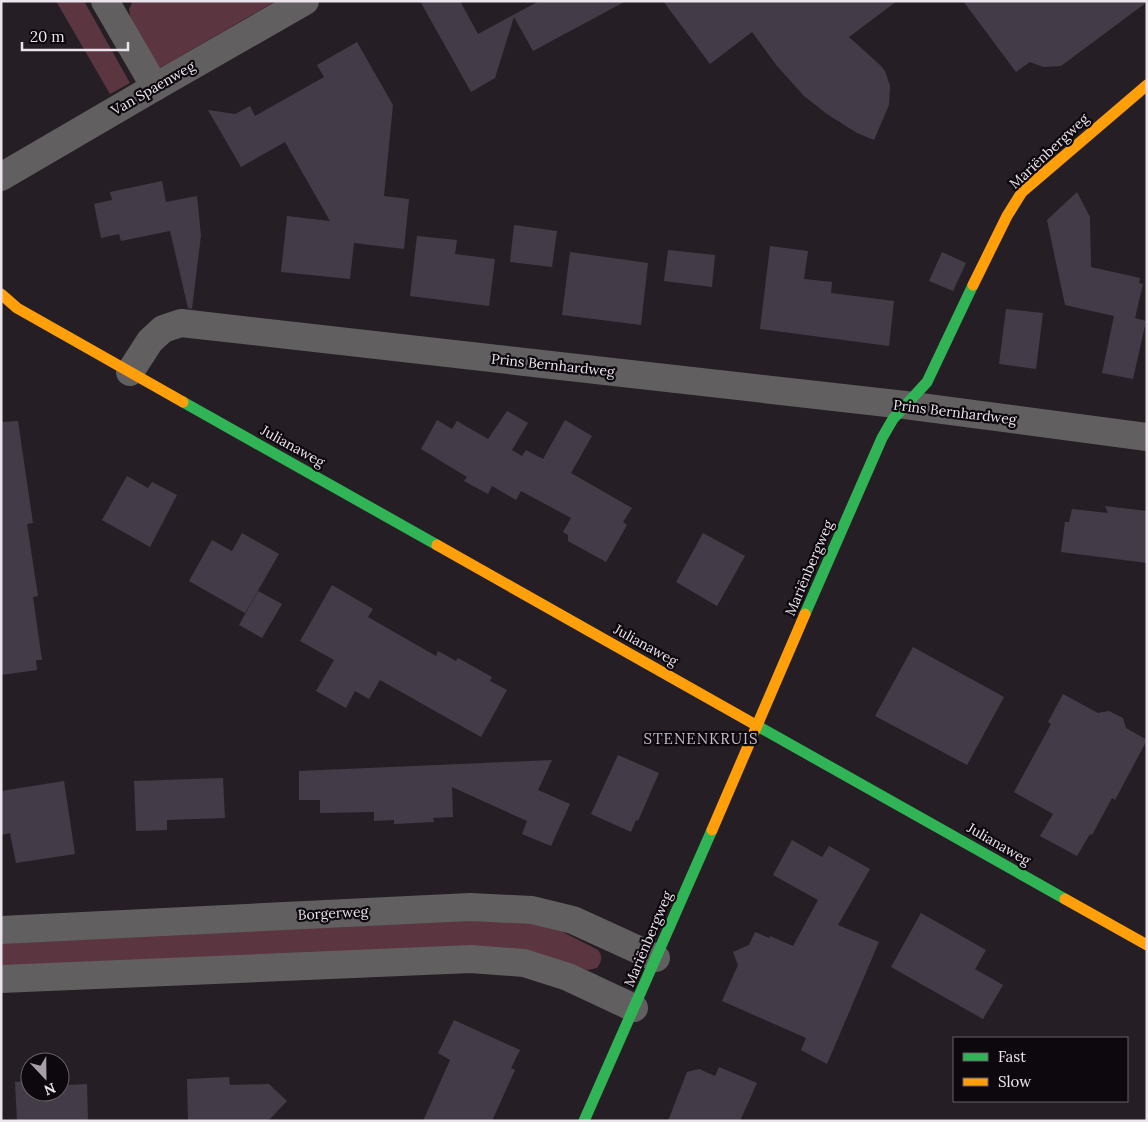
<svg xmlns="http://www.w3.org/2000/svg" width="1148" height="1122" viewBox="0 0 1148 1122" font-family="Lora,serif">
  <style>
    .green { fill: #5b3540 }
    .building { fill: #433c48 }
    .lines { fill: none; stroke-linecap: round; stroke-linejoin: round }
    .street { stroke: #615f60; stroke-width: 28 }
    .fast { stroke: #30b455; stroke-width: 11 }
    .slow { stroke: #ff9f0a; stroke-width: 11 }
    .labels { text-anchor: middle; stroke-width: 4.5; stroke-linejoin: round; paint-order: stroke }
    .street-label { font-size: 14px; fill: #ece4ed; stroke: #0d080d }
    .neighbourhood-label { font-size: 15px; letter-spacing: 1px; fill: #c9bbcb; stroke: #0d080d }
  </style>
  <rect width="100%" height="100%" fill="#251f25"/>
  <g class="green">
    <path d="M 56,1 L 84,1 L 130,83 L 110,94 Z"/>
    <path d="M 133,1 L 276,1 L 160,68 L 131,22 L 129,9 Z"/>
    <path d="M 488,919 L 521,921 L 555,928 L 598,950 C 603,957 602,961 597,968 L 588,970 L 545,957 L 1,970 L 1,940 Z"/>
  </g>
  <g class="building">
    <path d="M 420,1 L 460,1 L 478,34 L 539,1 L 626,1 L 533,51 L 514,17 L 495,78 L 471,92 Z"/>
    <path d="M 663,1 L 897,1 L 849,37 L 880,65 L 885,71 L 890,86 L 889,105 L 874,140 L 857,133 L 827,114 L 804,96 L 777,66 L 752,32 L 710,64 Z"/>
    <path d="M 963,1 L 1147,1 L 1147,2 L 1061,66 L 1043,67 L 1030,62 L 1016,72 Z"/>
    <path d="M 357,42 L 393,105 L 384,196 L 409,199 L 404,249 L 354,243 L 350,279 L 281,272 L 287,216 L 330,221 L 285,142 L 241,167 L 208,110 L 235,114 L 250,106 L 255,116 L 324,77 L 317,65 Z"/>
    <path d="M 162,181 L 166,202 L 197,196 L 201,235 L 192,309 L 188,308 L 170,231 L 121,241 L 119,234 L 101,238 L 94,204 L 112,200 L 110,192 Z"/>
    <path d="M 1077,192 L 1090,217 L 1091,267 L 1140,278 L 1139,283 L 1143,284 L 1135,318 L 1146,321 L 1133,379 L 1102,373 L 1114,316 L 1065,305 L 1047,220 Z"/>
    <path d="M 514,225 L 557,231 L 552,267 L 510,262 Z"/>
    <path d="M 417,236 L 457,240 L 455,254 L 495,259 L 489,306 L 410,296 Z"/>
    <path d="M 770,246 L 808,251 L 804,279 L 832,282 L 831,293 L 894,301 L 889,346 L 760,329 Z"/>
    <path d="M 668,250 L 715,255 L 712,287 L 664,281 Z"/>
    <path d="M 570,252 L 648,263 L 641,325 L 562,315 Z"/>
    <path d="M 942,252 L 966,263 L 953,291 L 929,281 Z"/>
    <path d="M 1006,309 L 1043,313 L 1036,369 L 999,364 Z"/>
    <path d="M 507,411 L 528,423 L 512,450 L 522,456 L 526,450 L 543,459 L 565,420 L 592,436 L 571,473 L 632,508 L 623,522 L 627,525 L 606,562 L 568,541 L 568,535 L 563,532 L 571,518 L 521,491 L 516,500 L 492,486 L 488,494 L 464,481 L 467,477 L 421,449 L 437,420 L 452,429 L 457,421 L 488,439 Z"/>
    <path d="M 18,421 L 33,523 L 27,524 L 38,596 L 33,597 L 42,660 L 36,660 L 37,670 L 1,675 L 1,422 Z"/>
    <path d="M 127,476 L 148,488 L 152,482 L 177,495 L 150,547 L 102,520 Z"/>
    <path d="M 1105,506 L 1147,511 L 1147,563 L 1061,552 L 1065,522 L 1069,522 L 1072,509 L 1108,513 Z"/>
    <path d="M 242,533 L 279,554 L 245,613 L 189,581 L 212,540 L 232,551 Z"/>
    <path d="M 703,533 L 745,556 L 717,606 L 676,582 Z"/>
    <path d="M 332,585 L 373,609 L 368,617 L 436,656 L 438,651 L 456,661 L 458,658 L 492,677 L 490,681 L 507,690 L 481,737 L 380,680 L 369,699 L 355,691 L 346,708 L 316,691 L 334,660 L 300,641 Z"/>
    <path d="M 258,591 L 282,604 L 262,638 L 239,625 Z"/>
    <path d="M 913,647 L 1004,697 L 967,765 L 875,716 Z"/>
    <path d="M 1063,694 L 1098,713 L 1109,711 L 1123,718 L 1126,728 L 1147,740 L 1115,800 L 1112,798 L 1092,835 L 1090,834 L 1077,856 L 1040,836 L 1053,814 L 1014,792 L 1051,724 L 1048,722 Z"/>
    <path d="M 618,755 L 659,773 L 638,821 L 636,820 L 631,832 L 591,814 Z"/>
    <path d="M 552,760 L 538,790 L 570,804 L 551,846 L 522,834 L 527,821 L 452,787 L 453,817 L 433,818 L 434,822 L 394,824 L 394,820 L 374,821 L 374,812 L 320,813 L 320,800 L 299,800 L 299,771 Z"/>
    <path d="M 223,778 L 225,818 L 167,820 L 167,830 L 136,831 L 134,781 Z"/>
    <path d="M 64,781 L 75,854 L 16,863 L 10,833 L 1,835 L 1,791 Z"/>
    <path d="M 792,840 L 822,857 L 829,846 L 870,869 L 838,925 L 879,942 L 827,1064 L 801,1050 L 806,1038 L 722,1001 L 738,965 L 733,952 L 749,945 L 755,932 L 769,938 L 770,936 L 793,946 L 818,900 L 773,875 Z"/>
    <path d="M 921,913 L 986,950 L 975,969 L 1003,985 L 983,1019 L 891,967 Z"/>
    <path d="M 454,1020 L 520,1050 L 511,1068 L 515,1070 L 492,1121 L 423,1121 L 450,1060 L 438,1053 Z"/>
    <path d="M 719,1067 L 757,1083 L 740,1121 L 668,1121 L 687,1072 L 699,1069 L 715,1076 Z"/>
    <path d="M 229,1077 L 230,1085 L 269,1084 L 287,1101 L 270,1119 L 264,1121 L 188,1121 L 187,1079 Z"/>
    <path d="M 60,1079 L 64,1079 L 68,1085 L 87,1084 L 88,1121 L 17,1121 L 15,1082 L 30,1081 L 30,1092 L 60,1092 Z"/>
  </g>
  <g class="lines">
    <g class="street">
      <path d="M 105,1 L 155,87"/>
      <path d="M 1,177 L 155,87 L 305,1"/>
      <path d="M 130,372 L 150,341 L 163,329 L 181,323 L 905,405 L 1147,437"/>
      <path d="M 1,930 L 470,907 L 532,910 L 573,920 L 656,958"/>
      <path d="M 1,979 L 471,959 L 524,963 L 568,977 L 634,1008"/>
    </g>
    <g class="fast">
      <path d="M 183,402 L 437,545"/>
      <path d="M 805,614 L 882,438 L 893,419 L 927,382 L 973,285"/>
      <path d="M 754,724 L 1065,899"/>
      <path d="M 584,1121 L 712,830"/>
    </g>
    <g class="slow">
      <path d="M 973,285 L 1007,216 L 1022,192 L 1147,85"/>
      <path d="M 1,294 L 17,308 L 183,402"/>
      <path d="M 437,545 L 754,724"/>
      <path d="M 712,830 L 805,614"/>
      <path d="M 1065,899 L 1147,945"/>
    </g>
  </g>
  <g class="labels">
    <g class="street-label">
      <text transform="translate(153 88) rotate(-30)" y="5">Van Spaenweg</text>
      <text transform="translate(1049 151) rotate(-43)" y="5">Mariënbergweg</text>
      <text transform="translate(553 365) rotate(6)" y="5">Prins Bernhardweg</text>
      <text transform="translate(955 412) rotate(7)" y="5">Prins Bernhardweg</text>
      <text transform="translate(293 446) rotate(29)" y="5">Julianaweg</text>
      <text transform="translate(809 568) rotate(-67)" y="5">Mariënbergweg</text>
      <text transform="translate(646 645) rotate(29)" y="5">Julianaweg</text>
      <text transform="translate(999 844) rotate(30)" y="5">Julianaweg</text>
      <text transform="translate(333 913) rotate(-3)" y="5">Borgerweg</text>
      <text transform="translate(648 939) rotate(-67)" y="5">Mariënbergweg</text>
    </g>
    <g class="neighbourhood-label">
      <text x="701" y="744">STENENKRUIS</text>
    </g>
  </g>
  <rect width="1148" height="1122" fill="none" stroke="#ece4ed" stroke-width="5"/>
  <rect x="953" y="1037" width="175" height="65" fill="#0d080d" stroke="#666067"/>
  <rect x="963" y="1053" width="25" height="8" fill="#30b455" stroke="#666067"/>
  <text x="998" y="1062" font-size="15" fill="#ece4ed">Fast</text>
  <rect x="963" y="1078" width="25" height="8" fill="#ff9f0a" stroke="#666067"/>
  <text x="998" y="1087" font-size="15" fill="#ece4ed">Slow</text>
  <g transform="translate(45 1077) rotate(158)"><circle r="24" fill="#0d080d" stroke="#666067"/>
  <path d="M0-4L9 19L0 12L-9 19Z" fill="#a69fa7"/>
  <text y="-8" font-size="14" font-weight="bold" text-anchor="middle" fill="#ece4ed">N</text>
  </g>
  <path d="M22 42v8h106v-8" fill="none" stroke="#ece4ed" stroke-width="2.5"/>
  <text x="30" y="42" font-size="15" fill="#ece4ed" stroke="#0d080d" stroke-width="4" paint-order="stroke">20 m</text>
</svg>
